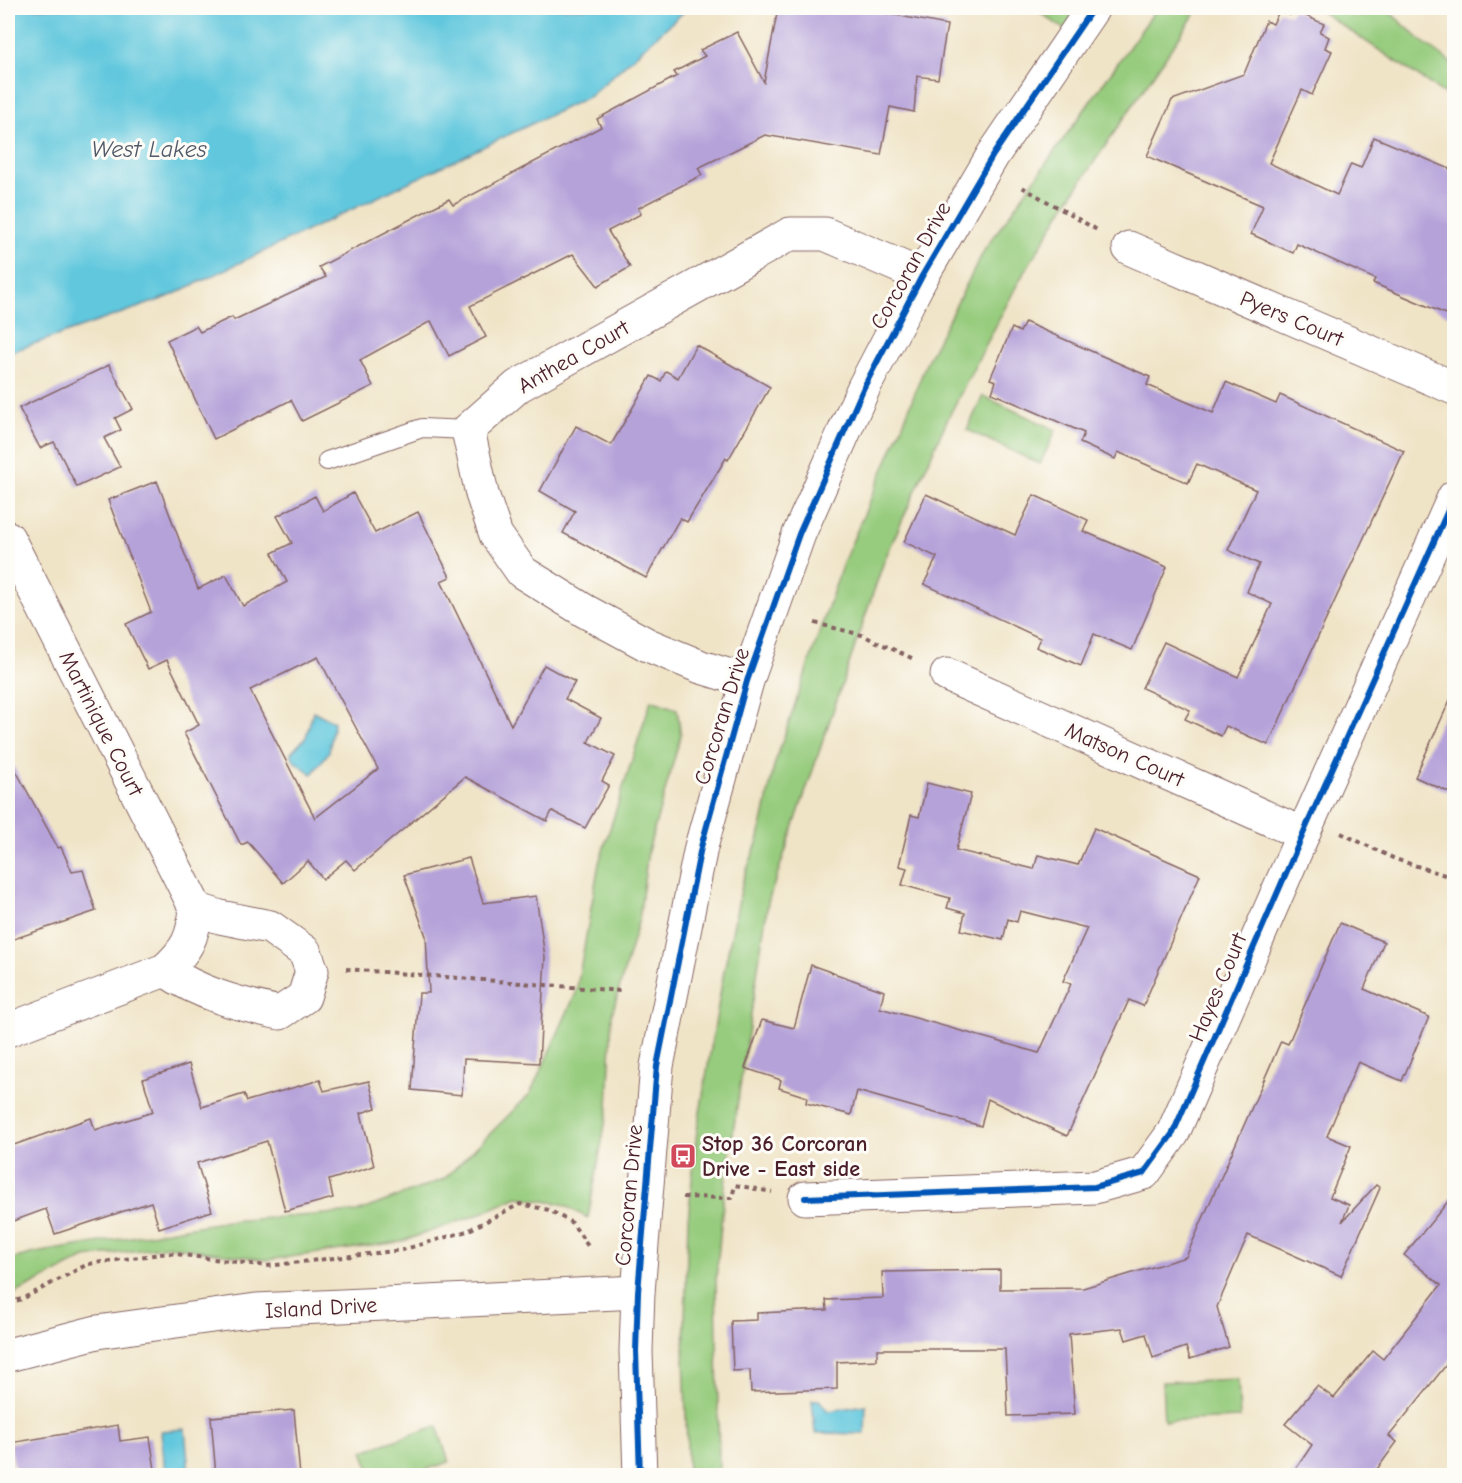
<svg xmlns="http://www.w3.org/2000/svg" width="1462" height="1483" viewBox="0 0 1462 1483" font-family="'Comic Neue',sans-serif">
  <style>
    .green { fill: #97cc7e; stroke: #707654; stroke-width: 1.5 }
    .water { fill: #60c7dd; stroke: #557384; stroke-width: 1.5 }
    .building { fill: #b5a2d9; fill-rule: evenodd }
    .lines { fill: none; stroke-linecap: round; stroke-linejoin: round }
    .service-casing { stroke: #846462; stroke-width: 20 }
    .minor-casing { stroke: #846462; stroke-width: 35 }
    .tertiary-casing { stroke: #846462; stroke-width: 35 }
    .path { stroke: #846462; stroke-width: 4; stroke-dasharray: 4.5 4.5; stroke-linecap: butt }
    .service { stroke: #fff; stroke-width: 18 }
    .minor { stroke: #fff; stroke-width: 33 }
    .tertiary { stroke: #fff; stroke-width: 33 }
    .cycleway-casing { stroke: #fdfcf7; stroke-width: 10 }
    .cycleway { stroke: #0057b8; stroke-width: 6 }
    .labels { text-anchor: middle; stroke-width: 6; stroke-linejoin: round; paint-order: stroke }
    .street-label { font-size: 22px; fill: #4a1f2b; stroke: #fdfcf7 }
    .poi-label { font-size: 22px; font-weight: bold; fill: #4a1f2b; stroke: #fdfcf7; text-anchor: start }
    .water-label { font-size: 24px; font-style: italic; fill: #525a69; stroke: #fdfcf7 }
  </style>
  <rect width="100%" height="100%" fill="#fdfcf7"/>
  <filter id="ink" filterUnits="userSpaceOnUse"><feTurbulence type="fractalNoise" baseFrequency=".0167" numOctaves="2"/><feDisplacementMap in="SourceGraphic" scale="12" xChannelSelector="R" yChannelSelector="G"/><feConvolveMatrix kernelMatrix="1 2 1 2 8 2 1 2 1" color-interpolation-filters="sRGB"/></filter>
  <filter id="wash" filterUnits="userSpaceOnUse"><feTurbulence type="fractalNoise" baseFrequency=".008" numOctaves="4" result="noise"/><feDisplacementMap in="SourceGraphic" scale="24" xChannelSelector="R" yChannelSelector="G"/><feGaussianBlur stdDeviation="1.35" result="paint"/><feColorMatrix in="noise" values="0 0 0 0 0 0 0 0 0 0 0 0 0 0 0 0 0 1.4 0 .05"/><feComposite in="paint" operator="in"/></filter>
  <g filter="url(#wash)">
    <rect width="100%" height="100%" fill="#f0e4c7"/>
    <g class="green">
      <path d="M 1034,8 L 1093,8 L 1072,35 Z"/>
      <path d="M 1157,8 L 1201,8 L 1196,12 L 1065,205 L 1018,283 L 947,420 L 884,561 L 768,902 L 724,1192 L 716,1279 L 719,1475 L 688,1475 L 684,1355 L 688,1220 L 697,1130 L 724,971 L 743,880 L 759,838 L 774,766 L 843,563 L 903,424 L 927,361 L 985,249 Z"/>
      <path d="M 1316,8 L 1385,8 L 1423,42 L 1454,65 L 1454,100 Z"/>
      <path d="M 983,396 L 1056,430 L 1040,464 L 967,430 Z"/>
      <path d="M 651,700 L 677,709 L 681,735 L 648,851 L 639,919 L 612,1014 L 608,1108 L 588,1218 L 562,1204 L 518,1197 L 477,1215 L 400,1242 L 267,1260 L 168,1246 L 85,1258 L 8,1297 L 8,1260 L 35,1253 L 228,1221 L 357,1212 L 444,1179 L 530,1094 L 576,993 L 599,863 Z"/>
      <path d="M 1238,1379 L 1240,1418 L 1164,1421 L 1162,1382 Z"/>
      <path d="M 437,1426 L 449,1462 L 410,1475 L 372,1475 L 363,1451 Z"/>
    </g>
    <g class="water">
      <path d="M 8,8 L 688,8 L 590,96 L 168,297 L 8,353 Z"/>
      <path d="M 313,711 L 334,722 L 329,752 L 312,774 L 294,761 L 291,753 L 306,737 Z"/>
      <path d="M 812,1400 L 819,1400 L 828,1411 L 866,1405 L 865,1434 L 815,1433 Z"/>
      <path d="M 185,1429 L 189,1472 L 165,1474 L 161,1431 Z"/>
    </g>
    <g id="blocks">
      <g class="building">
        <path d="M 778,8 L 858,8 L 947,25 L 938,79 L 917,76 L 914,112 L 890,107 L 881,155 L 765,135 L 698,168 L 702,175 L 638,208 L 641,214 L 608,231 L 630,267 L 598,286 L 573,254 L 470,306 L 486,337 L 449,356 L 431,321 L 360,360 L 373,386 L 302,421 L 291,400 L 214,439 L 167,340 L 196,326 L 200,332 L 232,317 L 234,320 L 326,277 L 319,267 L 449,199 L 453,205 L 601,127 L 597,119 L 677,76 L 674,72 L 705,56 L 700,50 L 737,32 L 764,82 Z"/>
        <path d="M 1293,10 L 1324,24 L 1320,32 L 1329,37 L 1325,48 L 1332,51 L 1312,95 L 1302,90 L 1269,163 L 1337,195 L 1351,164 L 1361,168 L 1374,137 L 1455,171 L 1455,318 L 1373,283 L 1375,279 L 1297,244 L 1293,253 L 1251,234 L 1263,206 L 1147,156 L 1172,100 L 1244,74 L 1266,21 L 1273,24 L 1279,11 L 1290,15 Z"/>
        <path d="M 1025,322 L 1150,377 L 1147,385 L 1213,413 L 1226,382 L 1276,404 L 1280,395 L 1404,451 L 1268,745 L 1226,726 L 1221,736 L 1185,719 L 1190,710 L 1142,688 L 1164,642 L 1238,677 L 1272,604 L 1247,592 L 1259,564 L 1228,550 L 1256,490 L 1197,464 L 1188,483 L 1118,452 L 1115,459 L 1080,443 L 1084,433 L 992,393 L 996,381 L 990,379 L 1012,328 L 1020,332 Z"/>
        <path d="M 696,345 L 770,387 L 728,460 L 726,458 L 687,522 L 680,518 L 646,578 L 563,533 L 575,511 L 540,491 L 576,426 L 611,445 L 651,376 L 661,381 L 666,371 L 678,378 Z"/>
        <path d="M 109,365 L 133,409 L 115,418 L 121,430 L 104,438 L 120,467 L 77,487 L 54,442 L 40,448 L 19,408 Z"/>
        <path d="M 157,481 L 198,589 L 226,575 L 243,606 L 287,582 L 272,553 L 292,543 L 277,516 L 315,496 L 323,511 L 353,493 L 375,533 L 418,512 L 450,577 L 441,581 L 511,725 L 544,665 L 575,682 L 565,699 L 601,718 L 588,742 L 615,756 L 602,781 L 609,785 L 585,828 L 552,811 L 547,821 L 465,777 L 355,870 L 346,860 L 323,879 L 308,861 L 283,883 L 248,842 L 241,845 L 184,733 L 199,725 L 167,660 L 148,669 L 126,624 L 151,612 L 108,500 ZM 318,657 L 378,769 L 315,818 L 250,690 Z"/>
        <path d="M 926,494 L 1015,535 L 1034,495 L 1088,520 L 1083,531 L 1167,567 L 1132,650 L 1094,634 L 1081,666 L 1036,647 L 1040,638 L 924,584 L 937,557 L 904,542 Z"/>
        <path d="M 1455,689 L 1455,795 L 1415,777 Z"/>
        <path d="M 8,756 L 58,848 L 61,847 L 72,872 L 83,870 L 96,911 L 8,941 Z"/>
        <path d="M 927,783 L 971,794 L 956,850 L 1034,869 L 1038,855 L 1078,865 L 1094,828 L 1200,875 L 1143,1006 L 1129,1000 L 1067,1136 L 988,1099 L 981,1126 L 857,1091 L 851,1115 L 806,1103 L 807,1097 L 779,1088 L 781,1080 L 745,1068 L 762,1020 L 794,1028 L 811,965 L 884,991 L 880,1008 L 1039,1053 L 1071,984 L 1063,981 L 1087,928 L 1020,911 L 1017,922 L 1008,919 L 1003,940 L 961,930 L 965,913 L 947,908 L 950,898 L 902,885 L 907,868 L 899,866 L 911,815 L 919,817 Z"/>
        <path d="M 469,858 L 483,903 L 536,896 L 545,957 L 539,1063 L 464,1059 L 462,1095 L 412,1090 L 419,993 L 429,993 L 426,936 L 404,875 Z"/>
        <path d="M 1340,923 L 1384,942 L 1364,989 L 1429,1017 L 1402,1081 L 1358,1062 L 1327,1136 L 1351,1146 L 1330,1197 L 1349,1205 L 1342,1222 L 1376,1185 L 1380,1188 L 1341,1276 L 1248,1235 L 1217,1307 L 1229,1347 L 1190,1359 L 1186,1347 L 1153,1358 L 1146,1334 L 1126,1340 L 1122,1328 L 1069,1334 L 1075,1414 L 1008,1416 L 1005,1349 L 877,1349 L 877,1360 L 837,1362 L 837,1389 L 751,1392 L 750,1370 L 733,1371 L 731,1321 L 757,1320 L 757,1313 L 827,1310 L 826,1300 L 883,1298 L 882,1272 L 1000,1270 L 1000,1289 L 1083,1288 L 1186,1257 L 1281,1041 L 1288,1044 Z"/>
        <path d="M 189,1064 L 202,1107 L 244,1094 L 247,1101 L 320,1080 L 324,1091 L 369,1081 L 376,1108 L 361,1113 L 374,1166 L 329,1180 L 333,1198 L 285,1211 L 267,1141 L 197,1163 L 212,1211 L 159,1228 L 151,1202 L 55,1234 L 46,1209 L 8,1223 L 8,1147 L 91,1118 L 95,1130 L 153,1112 L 143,1079 Z"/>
        <path d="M 1455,1193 L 1455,1354 L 1389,1436 L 1397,1442 L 1372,1476 L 1291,1476 L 1312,1445 L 1285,1424 L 1317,1386 L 1334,1398 L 1373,1351 L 1383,1359 L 1441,1285 L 1404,1255 Z"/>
        <path d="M 294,1410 L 300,1476 L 216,1476 L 211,1417 Z"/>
        <path d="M 118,1425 L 120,1441 L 150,1437 L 156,1476 L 16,1476 L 10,1443 Z"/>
      </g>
    </g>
  </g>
  <g filter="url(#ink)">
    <use href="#blocks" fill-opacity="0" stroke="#846462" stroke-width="1.5"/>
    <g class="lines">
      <defs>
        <path id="service" d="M 327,461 L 422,428 L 468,430"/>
        <g id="minor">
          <path d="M 1129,248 L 1454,388"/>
          <path d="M 8,538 L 196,909 C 193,938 187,950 165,970 L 8,1030"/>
          <path d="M 947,675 L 1303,834"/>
          <path d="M 747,681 L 701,667 L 648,645 L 585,611 L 522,572 L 496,535 L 482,494 L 468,430 L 518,386 L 790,234 L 825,234 L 922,276"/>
          <path d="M 165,970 C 200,994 238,1004 280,1013 L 304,997 L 312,971 L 305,952 L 270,927 L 220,917 L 196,909"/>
          <path d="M 805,1198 L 1095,1187 L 1144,1173 L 1173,1133 L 1303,834 L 1454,497"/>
        </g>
        <g id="tertiary">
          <path d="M 8,1355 L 97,1332 L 256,1310 L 638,1292"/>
          <path d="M 640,1476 L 636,1351 L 638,1292 L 657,1066 L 701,847 L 747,681 L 799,534 L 864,387 L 922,276 L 993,155 L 1093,8"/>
        </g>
      </defs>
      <use href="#service" class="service-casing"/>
      <use href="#minor" class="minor-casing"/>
      <use href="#tertiary" class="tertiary-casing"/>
      <g class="path">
        <path d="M 1022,187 L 1099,231"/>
        <path d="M 815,623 L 862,635 L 916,660"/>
        <path d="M 1341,833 L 1395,859 L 1454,878"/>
        <path d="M 346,969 L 621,991"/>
        <path d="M 683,1197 L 732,1198 L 735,1185 L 772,1192"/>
        <path d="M 8,1303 L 22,1299 L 88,1264 L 168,1253 L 267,1266 L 402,1250 L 467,1231 L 520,1204 L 549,1210 L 572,1223 L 588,1246"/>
      </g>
      <use href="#service" class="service"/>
      <use href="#minor" class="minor"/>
      <use href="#tertiary" class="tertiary"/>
      <defs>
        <g id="cycleway">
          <path d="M 805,1198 L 1095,1187 L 1144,1173 L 1173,1133 L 1303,834 L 1454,497"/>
          <path d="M 640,1476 L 636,1351 L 638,1292 L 657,1066 L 701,847 L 747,681 L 799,534 L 864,387 L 922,276 L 993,155 L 1093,8"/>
        </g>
      </defs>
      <use href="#cycleway" class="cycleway-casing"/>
      <use href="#cycleway" class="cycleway"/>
    </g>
  </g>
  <defs>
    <symbol id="bus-square" viewBox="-11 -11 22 22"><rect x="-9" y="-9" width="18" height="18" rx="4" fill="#d1495b" stroke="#fdfcf7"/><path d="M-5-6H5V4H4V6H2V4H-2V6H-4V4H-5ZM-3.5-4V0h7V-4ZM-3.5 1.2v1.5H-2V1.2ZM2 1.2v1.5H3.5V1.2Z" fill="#fff"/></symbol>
  </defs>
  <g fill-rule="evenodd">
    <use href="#bus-square" x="668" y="1141" width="30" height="30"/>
  </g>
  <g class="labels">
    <g class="street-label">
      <text transform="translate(910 265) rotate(-61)" y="8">Corcoran Drive</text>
      <text transform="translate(1292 318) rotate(23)" y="8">Pyers Court</text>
      <text transform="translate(573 356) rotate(-30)" y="8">Anthea Court</text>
      <text transform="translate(721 716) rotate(-73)" y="8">Corcoran Drive</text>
      <text transform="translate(102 723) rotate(63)" y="8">Martinique Court</text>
      <text transform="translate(1125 754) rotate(24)" y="8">Matson Court</text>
      <text transform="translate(1217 987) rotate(-67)" y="8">Hayes Court</text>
      <text transform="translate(628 1195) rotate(-85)" y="8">Corcoran Drive</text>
      <text transform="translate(321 1307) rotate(-3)" y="8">Island Drive</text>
    </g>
    <g class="poi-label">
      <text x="702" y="1151">Stop 36 Corcoran<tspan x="702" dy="25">Drive - East side</tspan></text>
    </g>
    <g class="water-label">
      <text x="149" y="157">West Lakes</text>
    </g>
  </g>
  <rect width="1462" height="1483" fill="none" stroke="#fdfcf7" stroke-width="30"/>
</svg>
